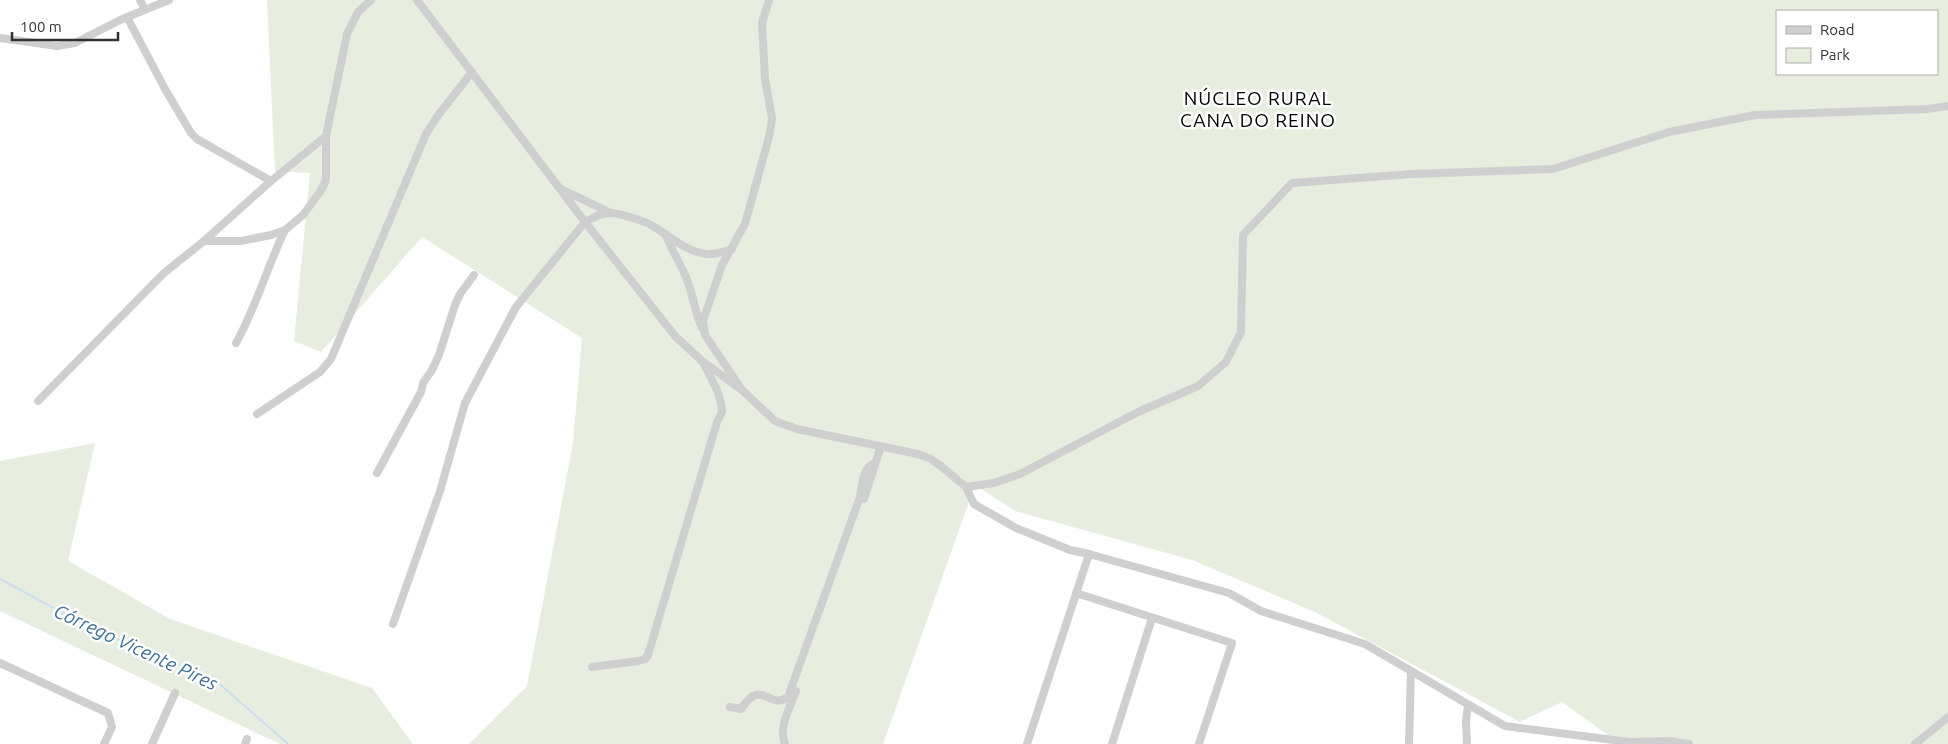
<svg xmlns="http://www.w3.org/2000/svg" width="1948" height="744" viewBox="0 0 1948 744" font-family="Ubuntu,sans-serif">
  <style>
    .green { fill: #e7eee0; fill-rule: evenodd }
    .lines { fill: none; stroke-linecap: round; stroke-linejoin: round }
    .stream { stroke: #cddfed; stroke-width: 2 }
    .minor { stroke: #cfcfcf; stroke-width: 8 }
    .labels { text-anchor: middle; stroke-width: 5; stroke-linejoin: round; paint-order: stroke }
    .neighbourhood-label { font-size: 19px; letter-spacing: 1px; fill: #000; stroke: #fff }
    .water-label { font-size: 19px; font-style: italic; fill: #3e6f95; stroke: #fff }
  </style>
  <rect width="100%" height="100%" fill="#fff"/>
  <g class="green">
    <path d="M 267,0 L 1948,0 L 1948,744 L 1620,744 L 1562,702 L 1520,722 L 1315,612 L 1192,560 L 1015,511 L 975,485 L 883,744 L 469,744 L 527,686 L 573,443 L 582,338 L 422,237 L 321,352 L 294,341 L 310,173 L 275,171 ZM 1777,11 L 1937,11 L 1937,74 L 1777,74 Z"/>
    <path d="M 95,443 L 68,561 L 170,619 L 372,688 L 413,744 L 280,744 L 0,611 L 0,461 Z"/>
  </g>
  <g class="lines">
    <path class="stream" d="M 0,579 L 89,627 L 215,680 L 288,744"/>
    <g class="minor">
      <path d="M 140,0 L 145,10"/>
      <path d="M 417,0 L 585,222 L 675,336 L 702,361 L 742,390 L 775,421 L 797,429 L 918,454 L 931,459 L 942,467 L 966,487 L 974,504 L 1016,528 L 1070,550 L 1089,554 L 1229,593 L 1261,611 L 1365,644 L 1505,726 L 1629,742 L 1669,741 L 1689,744"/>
      <path d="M 127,17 L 165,89 L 191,133 L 197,139 L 271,181"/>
      <path d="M 0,38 L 57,46 L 75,43 L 120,20 L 169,0"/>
      <path d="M 561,189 L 611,213"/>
      <path d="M 666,235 C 671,249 679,261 685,275 C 693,292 694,311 702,328"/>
      <path d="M 204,241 L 271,181 L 326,136"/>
      <path d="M 236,343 C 256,308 267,267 285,230"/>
      <path d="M 740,387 L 705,335 L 703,321 L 722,265 L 745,224 L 770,133 L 772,118 L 765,79 L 762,23 L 769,0"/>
      <path d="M 38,401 L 164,273 L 204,241 L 241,241 L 271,235 L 285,230 L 303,215 L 322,189 L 326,179 L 326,136 L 347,34 L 358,12 L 371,0"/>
      <path d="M 257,414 L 320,372 L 331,359 L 426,134 L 439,114 L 472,72"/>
      <path d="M 377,473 L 421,392 L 423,383 L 432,370 L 439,355 L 455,305 L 460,294 L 474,275"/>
      <path d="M 966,487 L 994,483 L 1020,474 L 1138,412 L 1198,386 L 1226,362 L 1241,332 L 1243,235 L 1292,183 L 1412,174 L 1553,169 L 1669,132 L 1755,115 L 1927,109 L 1948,106"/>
      <path d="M 864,499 L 881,446"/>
      <path d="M 1076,593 L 1232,643 L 1199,744"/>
      <path d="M 393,624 L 440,491 L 465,403 L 516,307 L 585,222 C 593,218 602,212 611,213 C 619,213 644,221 651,225 C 669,235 684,251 706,254 C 715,255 723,252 732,249"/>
      <path d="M 0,663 L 108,713 L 112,727 L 104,744"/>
      <path d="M 592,667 L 638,661 L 645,659 L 648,655 L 717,422 L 722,412 L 721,403 L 717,390 L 703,362"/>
      <path d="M 730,707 L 741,709 C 744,705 748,699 753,696 C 764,689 774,708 788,697 L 860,497 C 862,486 862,467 875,463"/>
      <path d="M 152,744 L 175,693"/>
      <path d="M 245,744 L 247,739"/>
      <path d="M 785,744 C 778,728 790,708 796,691"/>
      <path d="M 1027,744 L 1089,554"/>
      <path d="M 1112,744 L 1152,618"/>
      <path d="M 1409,744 L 1411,671"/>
      <path d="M 1467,744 L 1466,721 L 1468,705"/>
      <path d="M 1915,744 L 1948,717"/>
    </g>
  </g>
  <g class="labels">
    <g class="neighbourhood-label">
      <text x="1258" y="105">NÚCLEO RURAL<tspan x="1258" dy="22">CANA DO REINO</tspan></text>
    </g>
    <g class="water-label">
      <text transform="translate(136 647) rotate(25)" y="7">Córrego Vicente Pires</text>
    </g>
  </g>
  <rect x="1776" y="10" width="162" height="65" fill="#ffffff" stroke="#adadad"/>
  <rect x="1786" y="26" width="25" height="8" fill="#cfcfcf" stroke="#adadad"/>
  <text x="1820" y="35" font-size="15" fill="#323232">Road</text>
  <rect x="1786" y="48" width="25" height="15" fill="#e7eee0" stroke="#adadad"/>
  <text x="1820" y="60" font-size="15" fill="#323232">Park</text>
  <path d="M12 32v8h106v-8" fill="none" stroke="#323232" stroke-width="2.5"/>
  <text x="20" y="32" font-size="15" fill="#323232" stroke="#ffffff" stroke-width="4" paint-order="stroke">100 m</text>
</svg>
